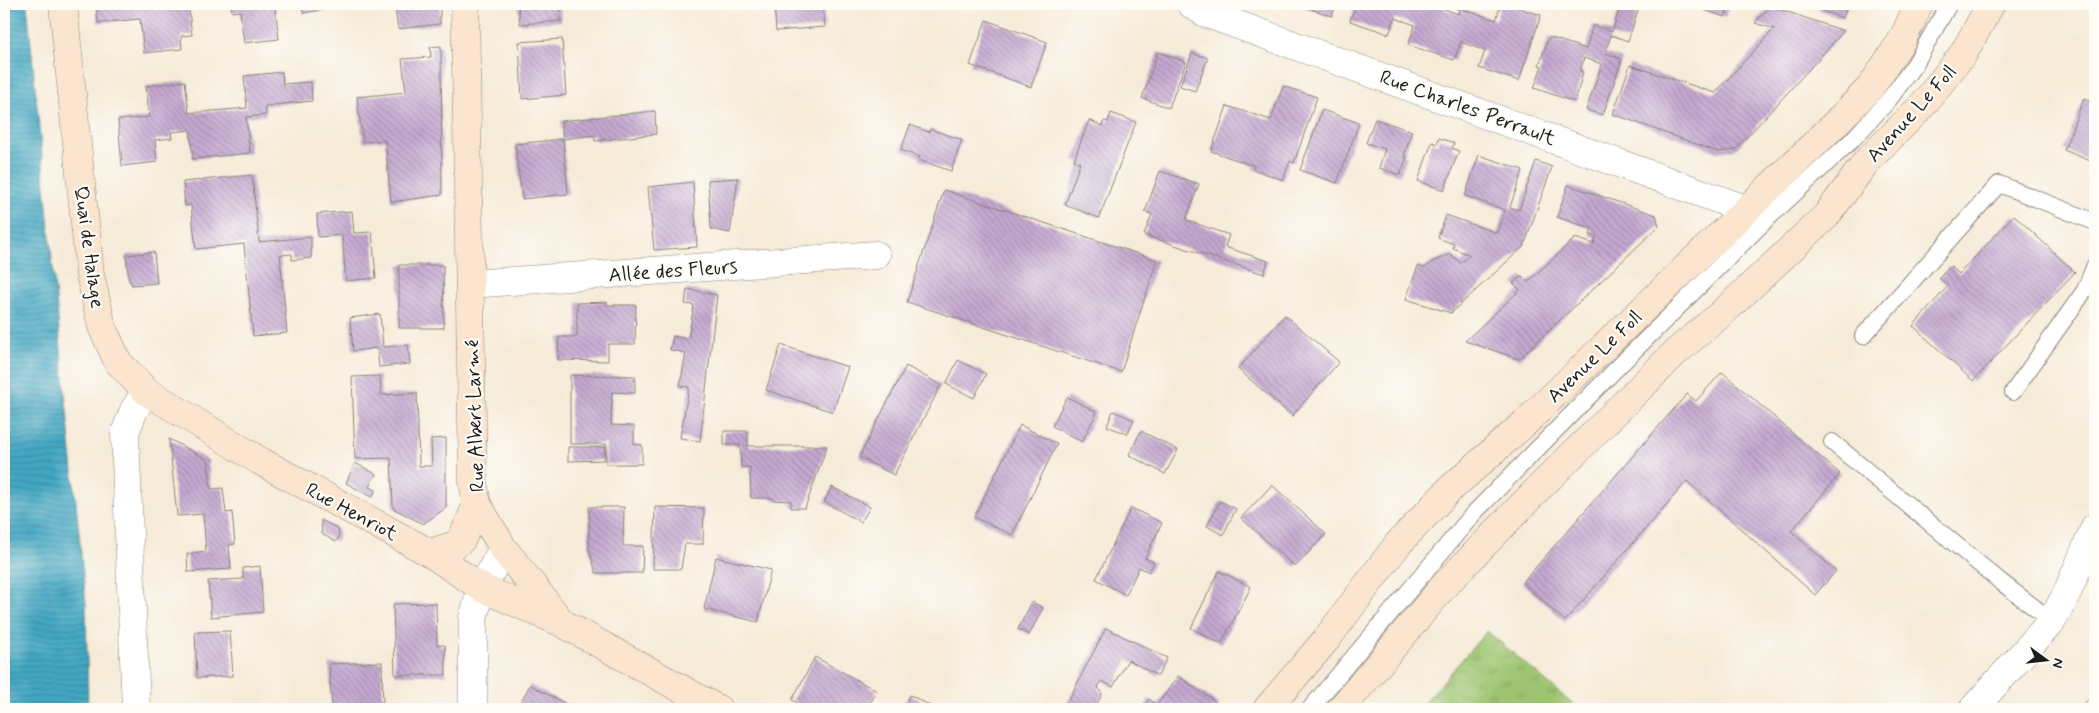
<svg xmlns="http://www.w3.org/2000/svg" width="2099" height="713" viewBox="0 0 2099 713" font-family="Mynerve,sans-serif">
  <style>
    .grass { fill: url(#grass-tufts); stroke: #5c7046 }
    .water { fill: url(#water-rules); stroke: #306270 }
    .building { fill: url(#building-back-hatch) }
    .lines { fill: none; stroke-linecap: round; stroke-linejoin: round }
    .service-casing { stroke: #89847a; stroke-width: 18 }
    .minor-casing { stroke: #89847a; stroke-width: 29 }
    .tertiary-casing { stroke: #89847a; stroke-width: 29 }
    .secondary-casing { stroke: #89847a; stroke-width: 29 }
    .service { stroke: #fff; stroke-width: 16 }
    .minor { stroke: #fff; stroke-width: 28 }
    .tertiary { stroke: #fff; stroke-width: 28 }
    .secondary { stroke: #fce5cf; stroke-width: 28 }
    .labels { text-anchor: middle; stroke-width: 4.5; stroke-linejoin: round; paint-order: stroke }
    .street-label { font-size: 20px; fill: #1c1c1c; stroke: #fdfcf7 }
  </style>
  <defs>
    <pattern id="grass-tufts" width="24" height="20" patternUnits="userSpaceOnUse" patternTransform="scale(1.25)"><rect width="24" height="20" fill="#9dc470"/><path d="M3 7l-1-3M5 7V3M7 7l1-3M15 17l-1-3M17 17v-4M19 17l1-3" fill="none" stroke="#87a860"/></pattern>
    <pattern id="water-rules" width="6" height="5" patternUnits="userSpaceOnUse" patternTransform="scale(1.25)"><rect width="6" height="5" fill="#43a7c3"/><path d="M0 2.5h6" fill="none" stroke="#37879e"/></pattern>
    <pattern id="building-back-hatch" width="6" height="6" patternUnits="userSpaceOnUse" patternTransform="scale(1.25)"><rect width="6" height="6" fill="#c5a9d1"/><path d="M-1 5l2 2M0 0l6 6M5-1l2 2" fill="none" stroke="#9f89a9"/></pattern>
  </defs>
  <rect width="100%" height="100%" fill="#fdfcf7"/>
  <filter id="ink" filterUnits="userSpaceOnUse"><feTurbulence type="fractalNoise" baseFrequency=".02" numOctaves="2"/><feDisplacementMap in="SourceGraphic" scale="10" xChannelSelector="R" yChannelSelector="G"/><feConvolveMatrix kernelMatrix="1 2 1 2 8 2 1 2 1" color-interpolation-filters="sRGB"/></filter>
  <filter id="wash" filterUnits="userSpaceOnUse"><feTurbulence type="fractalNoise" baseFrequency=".0096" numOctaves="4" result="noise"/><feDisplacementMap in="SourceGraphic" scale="20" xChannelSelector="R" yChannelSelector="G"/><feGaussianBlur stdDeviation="1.12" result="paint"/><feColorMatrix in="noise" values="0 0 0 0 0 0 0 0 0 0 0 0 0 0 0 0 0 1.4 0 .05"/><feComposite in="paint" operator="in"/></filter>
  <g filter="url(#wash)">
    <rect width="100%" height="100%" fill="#f6ebd8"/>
    <path class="grass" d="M 1487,631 L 1578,709 L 1419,709 Z"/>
    <path class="water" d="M 4,4 L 27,4 L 86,604 L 88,709 L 4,709 Z"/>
    <g id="blocks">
      <g class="building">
        <path d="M 96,4 L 188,4 L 192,35 L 181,36 L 182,49 L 144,53 L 140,19 L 98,23 Z"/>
        <path d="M 231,4 L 280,4 L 280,6 L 275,7 L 279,39 L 244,43 L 240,11 L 232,12 Z"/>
        <path d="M 302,4 L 328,4 L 328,9 L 303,13 Z"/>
        <path d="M 406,4 L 440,4 L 440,24 L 398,29 L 395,8 L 406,7 Z"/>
        <path d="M 518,4 L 560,4 L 561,21 L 520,24 Z"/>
        <path d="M 774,4 L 823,4 L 825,27 L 776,31 Z"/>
        <path d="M 1295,4 L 1336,4 L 1332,16 Z"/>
        <path d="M 1356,4 L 1446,4 L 1444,9 L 1458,14 L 1460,8 L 1496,20 L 1501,4 L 1506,4 L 1541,15 L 1519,81 L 1479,68 L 1485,51 L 1461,42 L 1454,60 L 1408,45 L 1415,25 L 1395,18 L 1389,34 L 1350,21 Z"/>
        <path d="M 1621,4 L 1640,4 L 1628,41 L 1611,35 L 1605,53 L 1622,59 L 1603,115 L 1586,110 L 1602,64 L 1584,58 L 1580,71 L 1583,72 L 1575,102 L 1534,88 L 1542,66 L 1539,65 L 1549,37 L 1586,49 L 1593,25 L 1612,32 Z"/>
        <path d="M 1686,4 L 1713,4 L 1728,9 L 1725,17 Z"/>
        <path d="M 1821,4 L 1848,4 L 1843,18 L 1819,10 Z"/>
        <path d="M 1770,6 L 1844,31 L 1735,150 L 1718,152 L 1613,114 L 1630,65 L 1715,93 L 1774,29 L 1755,23 Z"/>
        <path d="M 986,20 L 1047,42 L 1031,87 L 970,65 Z"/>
        <path d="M 562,39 L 566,95 L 522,99 L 519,42 Z"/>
        <path d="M 441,46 L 442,195 L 391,202 L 385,140 L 363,142 L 357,97 L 406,92 L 402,59 L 431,57 L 430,47 Z"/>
        <path d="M 1158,52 L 1186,62 L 1169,108 L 1142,98 Z"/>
        <path d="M 1192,53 L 1208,58 L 1195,91 L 1180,86 Z"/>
        <path d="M 282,72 L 283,84 L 311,82 L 312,101 L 265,106 L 266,115 L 246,117 L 250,153 L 193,159 L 190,130 L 171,132 L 172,138 L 155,140 L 157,162 L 122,166 L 118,120 L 149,117 L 146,86 L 185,81 L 189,113 L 247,108 L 244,76 Z"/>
        <path d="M 1283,86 L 1317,97 L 1294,163 L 1290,161 L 1283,180 L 1253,169 L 1254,166 L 1211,151 L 1227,106 L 1271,120 Z"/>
        <path d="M 2084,98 L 2095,103 L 2095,163 L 2064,150 Z"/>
        <path d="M 1322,110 L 1359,123 L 1337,183 L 1300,170 Z"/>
        <path d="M 655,111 L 656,134 L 595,141 L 594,135 L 563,139 L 561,121 Z"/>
        <path d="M 1111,113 L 1136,122 L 1099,218 L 1065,205 L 1080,163 L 1074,160 L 1089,120 L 1102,126 L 1104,121 L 1108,122 Z"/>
        <path d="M 1375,119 L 1412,131 L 1404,156 L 1407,157 L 1400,175 L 1379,168 L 1385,149 L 1366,143 Z"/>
        <path d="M 910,125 L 929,132 L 930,129 L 962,140 L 951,171 L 919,160 L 920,157 L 901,150 Z"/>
        <path d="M 1439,138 L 1454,143 L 1452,148 L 1459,151 L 1444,190 L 1418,181 L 1432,142 L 1437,144 Z"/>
        <path d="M 563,139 L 568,194 L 522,199 L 515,144 Z"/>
        <path d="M 1479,155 L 1523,170 L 1510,207 L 1519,210 L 1536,161 L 1552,167 L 1524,246 L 1451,313 L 1406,299 L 1418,266 L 1424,268 L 1434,261 L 1451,254 L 1461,263 L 1470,255 L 1453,248 L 1454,244 L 1438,238 L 1446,215 L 1497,233 L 1505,210 L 1465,196 Z"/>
        <path d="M 1160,171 L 1199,184 L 1186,220 L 1229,235 L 1225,247 L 1268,261 L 1264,274 L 1144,235 L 1152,214 L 1145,212 Z"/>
        <path d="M 252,175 L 259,242 L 311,237 L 311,258 L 292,260 L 292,254 L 280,255 L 287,333 L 253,336 L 244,244 L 196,249 L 191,205 L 185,206 L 183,182 Z"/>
        <path d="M 738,178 L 730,233 L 711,229 L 708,180 Z"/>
        <path d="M 693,182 L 697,247 L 654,250 L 648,187 Z"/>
        <path d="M 1568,185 L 1656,215 L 1659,226 L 1519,359 L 1465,341 L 1520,290 L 1513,283 L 1522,276 L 1528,282 L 1575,238 L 1594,244 L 1596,237 L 1590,235 L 1592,229 L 1557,217 Z"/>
        <path d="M 944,190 L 1157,260 L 1121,372 L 907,302 Z"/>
        <path d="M 352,211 L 354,233 L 372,232 L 376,278 L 346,281 L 342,235 L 318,237 L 317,214 Z"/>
        <path d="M 2014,215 L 2075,272 L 1973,381 L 1913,326 L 1948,286 L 1939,278 L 1951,266 L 1959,274 Z"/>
        <path d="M 154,252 L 157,283 L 132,285 L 129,280 L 126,255 Z"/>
        <path d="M 399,265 L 443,265 L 444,328 L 399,328 Z"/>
        <path d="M 687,289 L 717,295 L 700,441 L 680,438 L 689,387 L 680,386 L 686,353 L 670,350 L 673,336 L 688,339 L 694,305 L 685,304 Z"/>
        <path d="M 607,302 L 607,305 L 636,305 L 635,344 L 608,344 L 608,361 L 558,360 L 559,337 L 577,337 L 577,303 Z"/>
        <path d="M 380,314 L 383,347 L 408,345 L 410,364 L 379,367 L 377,348 L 353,351 L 350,318 Z"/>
        <path d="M 1285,315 L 1339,362 L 1292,416 L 1238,369 Z"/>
        <path d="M 781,345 L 848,367 L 833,412 L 766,390 Z"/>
        <path d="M 958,360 L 986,374 L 974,398 L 946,384 Z"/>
        <path d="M 906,366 L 941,385 L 894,475 L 859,457 Z"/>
        <path d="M 1722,372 L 1840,474 L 1791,531 L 1836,571 L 1815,595 L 1687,481 L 1565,621 L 1522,583 L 1687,394 L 1696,401 Z"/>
        <path d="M 570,375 L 635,376 L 635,393 L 612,392 L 611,425 L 634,426 L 634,444 L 642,445 L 642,464 L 606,464 L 606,444 L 570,444 Z"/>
        <path d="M 380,376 L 381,395 L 417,393 L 419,466 L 432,466 L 431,439 L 446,438 L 446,508 L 423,524 L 393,508 L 391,458 L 355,459 L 352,377 Z"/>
        <path d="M 1067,397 L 1097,412 L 1082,442 L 1052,426 Z"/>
        <path d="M 1113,411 L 1134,420 L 1127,434 L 1107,426 Z"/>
        <path d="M 1020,425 L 1057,444 L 1012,535 L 974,517 Z"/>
        <path d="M 724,431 L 748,431 L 748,446 L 827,446 L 805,508 L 791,508 L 791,501 L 773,500 L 773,498 L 751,498 L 750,467 L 741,467 L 740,445 L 724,445 Z"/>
        <path d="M 1141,431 L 1178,450 L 1165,474 L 1129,455 Z"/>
        <path d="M 169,439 L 208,460 L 211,489 L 223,488 L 226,513 L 232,512 L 235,544 L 229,545 L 231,569 L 188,572 L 187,554 L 206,551 L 203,514 L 177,516 Z"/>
        <path d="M 568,447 L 604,447 L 605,460 L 568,461 Z"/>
        <path d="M 355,463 L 376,474 L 369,487 L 376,490 L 372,497 L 346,483 Z"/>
        <path d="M 1272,485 L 1326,534 L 1295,567 L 1241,518 Z"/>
        <path d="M 832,487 L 870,507 L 861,522 L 824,502 Z"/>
        <path d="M 1220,501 L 1236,509 L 1223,535 L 1207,526 Z"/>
        <path d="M 589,507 L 624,507 L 623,546 L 643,546 L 642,573 L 596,573 L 589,549 Z"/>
        <path d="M 655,507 L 704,508 L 703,544 L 685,544 L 681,569 L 653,569 Z"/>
        <path d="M 1131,508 L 1162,523 L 1145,558 L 1154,562 L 1149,572 L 1139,567 L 1126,595 L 1096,579 Z"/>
        <path d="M 321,520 L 338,529 L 339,537 L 336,542 L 322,534 Z"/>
        <path d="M 716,557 L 771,570 L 758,622 L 704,609 Z"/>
        <path d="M 260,566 L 263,612 L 211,617 L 208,581 L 243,579 L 243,568 Z"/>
        <path d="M 1219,571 L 1251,587 L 1221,644 L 1191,628 Z"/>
        <path d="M 1032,602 L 1043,608 L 1029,635 L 1018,629 Z"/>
        <path d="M 436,603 L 437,645 L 445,645 L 446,675 L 395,675 L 393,604 Z"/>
        <path d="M 1106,628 L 1167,658 L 1158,676 L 1128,660 L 1113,687 L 1102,681 L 1098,687 L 1102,694 L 1094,709 L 1064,709 Z"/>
        <path d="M 230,631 L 233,676 L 197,678 L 195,632 Z"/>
        <path d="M 815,657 L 877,691 L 867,709 L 810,709 L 792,700 Z"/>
        <path d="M 382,662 L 383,709 L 332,709 L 329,664 Z"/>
        <path d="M 1178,676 L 1219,704 L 1216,709 L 1148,709 L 1144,707 L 1149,699 L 1157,705 Z"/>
        <path d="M 530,685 L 572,707 L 576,709 L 517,709 Z"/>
        <path d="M 910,695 L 936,709 L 902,709 Z"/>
      </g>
    </g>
  </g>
  <g filter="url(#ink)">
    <use href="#blocks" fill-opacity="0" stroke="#89847a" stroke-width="1"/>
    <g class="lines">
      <defs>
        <g id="service">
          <path d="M 1863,336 L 1999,184 L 2095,222"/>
          <path d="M 2013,392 L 2085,290 L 2095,265"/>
          <path d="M 1832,442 L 2001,582 L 2052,621"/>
          <path d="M 1310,709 L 1474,513 L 1628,357 L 1765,221 L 1852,140 L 1888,101 L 1915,64 L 1949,4"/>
          <path d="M 2091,709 L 2095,705"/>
        </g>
        <g id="minor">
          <path d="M 1191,4 L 1205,13 L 1745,209"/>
          <path d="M 470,284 L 876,255"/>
          <path d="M 473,709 L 473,618 L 482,588 L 503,548"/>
          <path d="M 1973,709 L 2052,621 L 2067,593 L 2095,527"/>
        </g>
        <path id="tertiary" d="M 136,709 L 125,433 L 134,410 L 146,391"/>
        <g id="secondary">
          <path d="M 63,4 L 90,274 L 102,327 L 118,362 L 146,391 L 260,461 L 430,553 L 482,588 L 562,623"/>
          <path d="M 465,4 L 473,482 L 477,504 L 503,548 L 562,623 L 718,709"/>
          <path d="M 430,553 L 455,545 L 462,539 L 477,504"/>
          <path d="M 1267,709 L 1325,641 L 1398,544 L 1450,489 L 1524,424 L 1828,131 L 1870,88 L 1902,40 L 1919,4"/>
          <path d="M 1341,709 L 1444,586 L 1534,493 L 1677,351 L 1720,315 L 1826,216 L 1867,161 L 1921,107 L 1963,54 L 1991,4"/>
        </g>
      </defs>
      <use href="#service" class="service-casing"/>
      <use href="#minor" class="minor-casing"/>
      <use href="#tertiary" class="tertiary-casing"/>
      <use href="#secondary" class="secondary-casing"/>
      <use href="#service" class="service"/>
      <use href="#minor" class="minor"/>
      <use href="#tertiary" class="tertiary"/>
      <use href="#secondary" class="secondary"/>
    </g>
  </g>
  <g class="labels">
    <g class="street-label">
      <text transform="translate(1468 107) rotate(20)" y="7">Rue Charles Perrault</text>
      <text transform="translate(1911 113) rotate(-48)" y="7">Avenue Le Foll</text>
      <text transform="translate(90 247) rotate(82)" y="7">Quai de Halage</text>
      <text transform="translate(673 270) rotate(-4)" y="7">Allée des Fleurs</text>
      <text transform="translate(1594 356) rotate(-44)" y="7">Avenue Le Foll</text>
      <text transform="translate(474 416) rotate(-92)" y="7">Rue Albert Larmé</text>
      <text transform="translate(352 511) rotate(28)" y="7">Rue Henriot</text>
    </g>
  </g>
  <rect width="2099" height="713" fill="none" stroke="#fdfcf7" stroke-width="20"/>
  <g transform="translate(2046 660) rotate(105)" stroke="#fdfcf7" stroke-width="4" paint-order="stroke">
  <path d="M0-4L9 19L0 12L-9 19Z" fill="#1c1c1c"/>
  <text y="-8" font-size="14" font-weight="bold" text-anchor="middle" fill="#1c1c1c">N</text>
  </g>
</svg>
